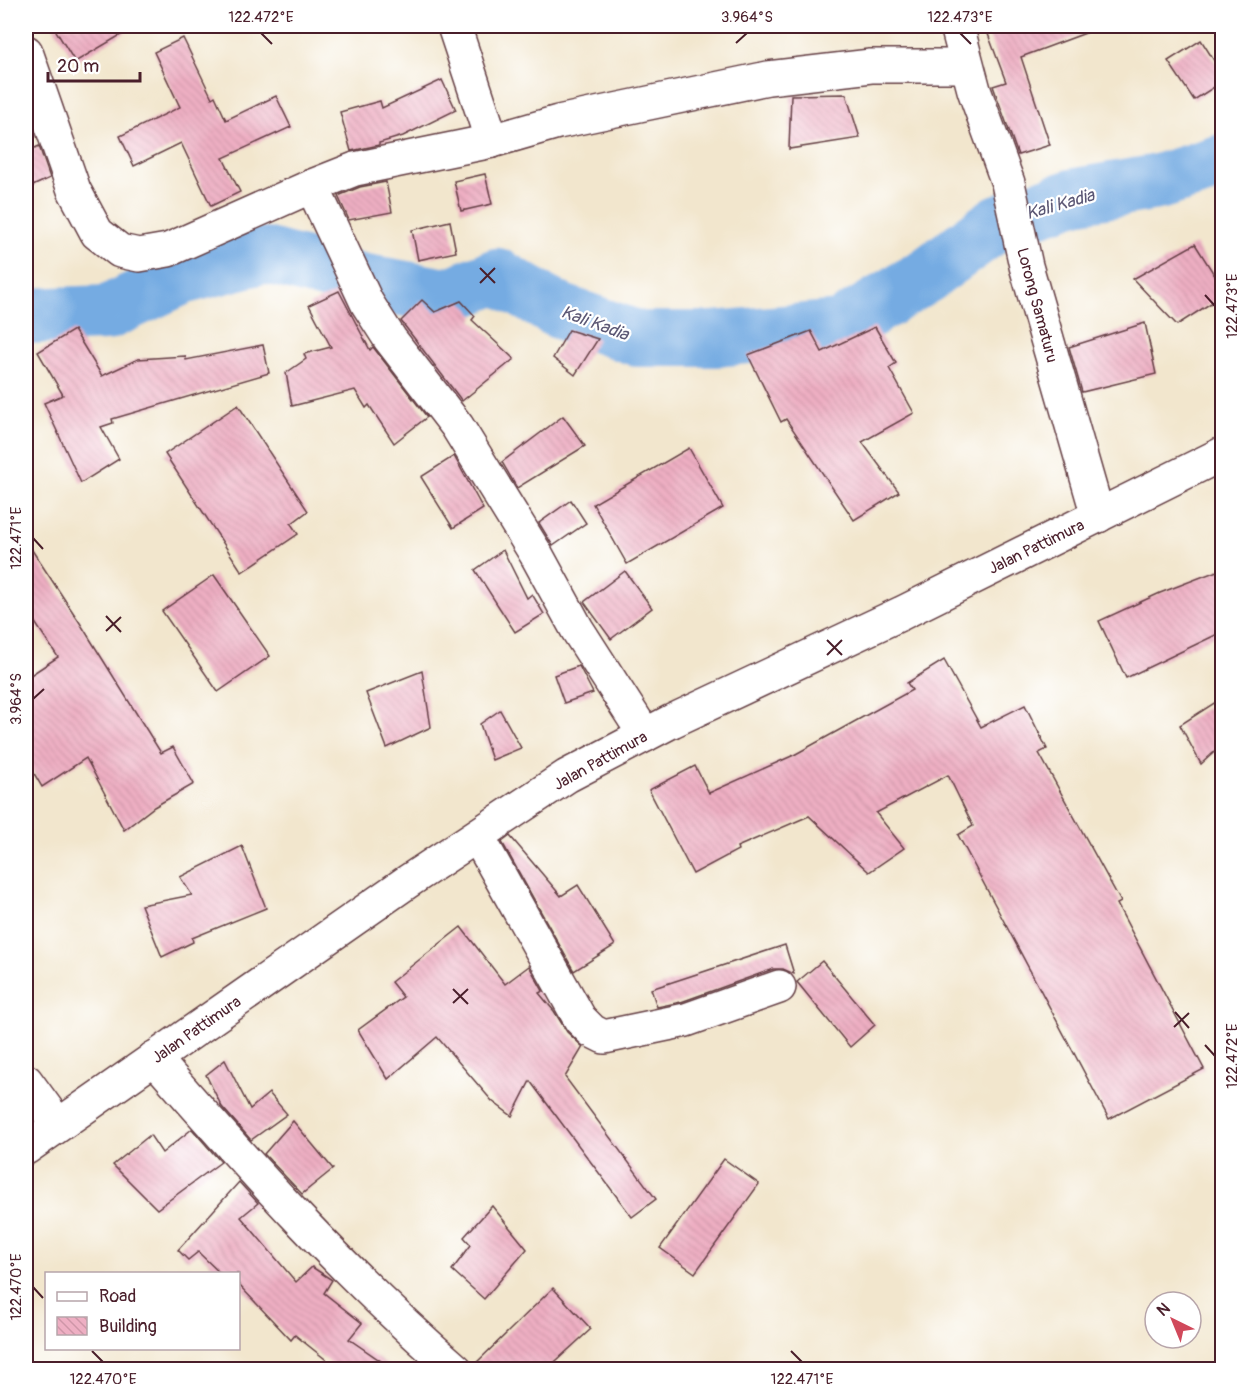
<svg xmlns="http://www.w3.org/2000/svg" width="1248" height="1395" viewBox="0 0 1248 1395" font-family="Pangolin,sans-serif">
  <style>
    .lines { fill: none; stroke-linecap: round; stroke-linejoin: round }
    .river { stroke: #74abe2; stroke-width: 56 }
    .building { fill: url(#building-back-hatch) }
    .minor-casing { stroke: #633d43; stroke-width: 36 }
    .highway-casing { stroke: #633d43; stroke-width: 36 }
    .minor { stroke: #fff; stroke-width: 33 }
    .highway { stroke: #fff; stroke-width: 33 }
    .ticks { fill: none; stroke: #4a1f2b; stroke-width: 2 }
    .labels { text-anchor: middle; stroke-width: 4.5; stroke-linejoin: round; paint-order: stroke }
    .street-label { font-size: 16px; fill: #4a1f2b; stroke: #fff }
    .water-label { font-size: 18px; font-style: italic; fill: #5b5774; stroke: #fff }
    .neatline { fill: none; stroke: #4a1f2b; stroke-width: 2 }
    .ticks-label { font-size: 15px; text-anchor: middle; fill: #4a1f2b }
  </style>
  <defs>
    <pattern id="building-back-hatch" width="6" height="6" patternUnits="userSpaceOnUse" patternTransform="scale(1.5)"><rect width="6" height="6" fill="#eeafc3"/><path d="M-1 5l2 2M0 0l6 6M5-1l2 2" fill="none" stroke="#ce96a8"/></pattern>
  </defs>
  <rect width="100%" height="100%" fill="#fff"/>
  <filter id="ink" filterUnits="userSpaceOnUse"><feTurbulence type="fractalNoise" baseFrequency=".0167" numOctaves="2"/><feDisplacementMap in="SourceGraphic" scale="12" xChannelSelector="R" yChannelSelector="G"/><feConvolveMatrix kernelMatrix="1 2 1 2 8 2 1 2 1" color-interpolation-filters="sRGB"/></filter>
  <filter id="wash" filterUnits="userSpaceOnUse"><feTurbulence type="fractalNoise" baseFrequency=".008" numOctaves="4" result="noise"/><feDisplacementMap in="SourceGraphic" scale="24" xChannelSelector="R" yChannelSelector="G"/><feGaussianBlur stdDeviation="1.35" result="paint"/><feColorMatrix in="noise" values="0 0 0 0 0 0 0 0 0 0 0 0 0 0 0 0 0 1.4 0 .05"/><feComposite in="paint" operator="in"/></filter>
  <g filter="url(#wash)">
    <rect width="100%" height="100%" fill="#f2e6cd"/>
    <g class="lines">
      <path class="river" d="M 26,316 L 106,313 L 182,277 L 265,255 L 361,281 L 447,296 L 497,276 L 559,311 L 639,339 L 714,339 L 840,328 L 927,275 L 999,222 L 1075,196 L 1158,182 L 1222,162"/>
    </g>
    <g id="blocks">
      <g class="building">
        <path d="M 53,26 L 136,26 L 75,62 Z"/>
        <path d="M 985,26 L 1098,26 L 1099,28 L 1021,57 L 1050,145 L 1018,155 L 993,86 L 1006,82 Z"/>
        <path d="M 183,38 L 212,98 L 215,96 L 226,120 L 276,96 L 291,127 L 223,158 L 240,192 L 211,206 L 181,143 L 134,166 L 120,136 L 180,107 L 154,52 Z"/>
        <path d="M 1201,40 L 1222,73 L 1222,82 L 1194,100 L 1168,61 Z"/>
        <path d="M 442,80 L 456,110 L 403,136 L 379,143 L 379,145 L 351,151 L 340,112 L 380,101 L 382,108 Z"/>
        <path d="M 846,94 L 860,138 L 789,149 L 791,95 Z"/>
        <path d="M 39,146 L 50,178 L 26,189 L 26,152 Z"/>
        <path d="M 485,174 L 492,204 L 461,211 L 454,181 Z"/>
        <path d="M 386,182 L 392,212 L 349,220 L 338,196 L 360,187 Z"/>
        <path d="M 450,221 L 456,252 L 418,260 L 412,230 Z"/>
        <path d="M 1195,244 L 1222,287 L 1222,296 L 1177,325 L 1133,279 Z"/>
        <path d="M 339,291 L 370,350 L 373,347 L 427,417 L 394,443 L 369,405 L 366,408 L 355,390 L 292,406 L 286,373 L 306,359 L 304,354 L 331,347 L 309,305 Z"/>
        <path d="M 422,300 L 435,312 L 461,301 L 475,316 L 472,320 L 514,359 L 462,401 L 401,321 Z"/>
        <path d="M 1145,323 L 1156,374 L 1082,392 L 1069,347 Z"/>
        <path d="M 875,327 L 896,363 L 889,368 L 914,413 L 862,442 L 899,492 L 854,520 L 786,419 L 781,422 L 748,355 L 811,331 L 822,352 Z"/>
        <path d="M 74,330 L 102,376 L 138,359 L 185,356 L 186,360 L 263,345 L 269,373 L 112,419 L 113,423 L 101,427 L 119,459 L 81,483 L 44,403 L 63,395 L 38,352 Z"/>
        <path d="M 569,330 L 598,339 L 575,375 L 553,358 Z"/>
        <path d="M 238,405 L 308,511 L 291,524 L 298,534 L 242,572 L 165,454 Z"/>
        <path d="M 563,416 L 585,446 L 517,488 L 502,462 Z"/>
        <path d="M 689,448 L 723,508 L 627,564 L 593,504 Z"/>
        <path d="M 454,456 L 483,509 L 453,528 L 421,477 Z"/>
        <path d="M 571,500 L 586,523 L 553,546 L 539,523 Z"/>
        <path d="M 26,541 L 80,623 L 161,753 L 173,747 L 194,784 L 154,807 L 124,830 L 86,758 L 42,787 L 26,760 L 26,678 L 58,657 L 26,609 Z"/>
        <path d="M 503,550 L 527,598 L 532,594 L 544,614 L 515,632 L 475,570 Z"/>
        <path d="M 1222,569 L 1222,632 L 1126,678 L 1099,621 L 1160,593 Z"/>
        <path d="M 625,571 L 652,608 L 611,639 L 584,602 Z"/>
        <path d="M 214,575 L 270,656 L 218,692 L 162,611 Z"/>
        <path d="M 944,660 L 981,727 L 1025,705 L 1047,749 L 1039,753 L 1121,902 L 1117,904 L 1204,1069 L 1109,1119 L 958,835 L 973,826 L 948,775 L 876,813 L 904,848 L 869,872 L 809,816 L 737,847 L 738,850 L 693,874 L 649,790 L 695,766 L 709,793 L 794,755 L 912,690 L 907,683 Z"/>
        <path d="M 579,666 L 593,693 L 564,703 L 554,675 Z"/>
        <path d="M 422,671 L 431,727 L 387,748 L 366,693 Z"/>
        <path d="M 1222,698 L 1222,745 L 1201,764 L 1180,725 Z"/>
        <path d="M 500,710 L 521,748 L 492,760 L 480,724 Z"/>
        <path d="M 510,836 L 561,896 L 578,885 L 615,945 L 574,971 L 502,842 Z"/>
        <path d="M 242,846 L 266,908 L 192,938 L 193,942 L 162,957 L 141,905 L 192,895 L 180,877 Z"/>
        <path d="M 461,927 L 505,984 L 529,966 L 543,991 L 539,993 L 554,1011 L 567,1032 L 583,1047 L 565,1077 L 656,1199 L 632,1217 L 530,1081 L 512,1116 L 492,1101 L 437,1037 L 388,1079 L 358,1030 L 403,997 L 391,982 Z"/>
        <path d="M 785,945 L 794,974 L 783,969 L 773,969 L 681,1002 L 657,1007 L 651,989 Z"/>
        <path d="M 822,961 L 875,1025 L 850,1047 L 797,982 Z"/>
        <path d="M 225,1060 L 250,1109 L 269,1093 L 287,1114 L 251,1140 L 222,1107 L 206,1075 Z"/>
        <path d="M 293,1121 L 333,1169 L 302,1194 L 264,1154 Z"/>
        <path d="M 192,1129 L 221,1162 L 157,1209 L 113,1165 L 150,1135 L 162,1153 Z"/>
        <path d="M 724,1159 L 759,1184 L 695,1273 L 660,1248 Z"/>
        <path d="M 239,1182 L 258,1203 L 241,1217 L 296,1282 L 312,1267 L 332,1280 L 324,1293 L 362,1323 L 349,1339 L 394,1370 L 339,1370 L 295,1335 L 291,1340 L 238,1284 L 238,1274 L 221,1274 L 198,1252 L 188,1260 L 178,1250 Z"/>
        <path d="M 492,1206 L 527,1249 L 484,1299 L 452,1270 L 471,1245 L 464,1237 Z"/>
        <path d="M 553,1288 L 591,1329 L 546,1370 L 474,1370 L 474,1365 Z"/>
      </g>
    </g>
  </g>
  <g filter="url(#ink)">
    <use href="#blocks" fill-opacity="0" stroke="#633d43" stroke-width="1.5"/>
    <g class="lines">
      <defs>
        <g id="minor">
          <path d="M 454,26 L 492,141"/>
          <path d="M 957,26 L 974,90 L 1008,183 L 1026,266 L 1098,516"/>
          <path d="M 26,52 L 74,190 L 97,233 L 120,251 L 139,255 L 168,250 L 312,186"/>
          <path d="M 645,735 L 577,629 L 536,554 L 457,426 L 390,339 L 367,303 L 312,186 L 355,169 L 492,141 L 558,122 L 768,78 L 871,66 L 967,66"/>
          <path d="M 478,837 L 580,1019 L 592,1031 L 604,1037 L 686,1020 L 779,987"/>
          <path d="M 154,1058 C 249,1167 346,1275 456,1370"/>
          <path d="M 26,1081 L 58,1125"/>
        </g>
        <path id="highway" d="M 26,1148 L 407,882 L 567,776 L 672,721 L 902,613 L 1222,454"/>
      </defs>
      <use href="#minor" class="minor-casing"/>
      <use href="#highway" class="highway-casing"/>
      <use href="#minor" class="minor"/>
      <use href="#highway" class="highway"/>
    </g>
  </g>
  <path class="ticks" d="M 261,33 L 272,44M 960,33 L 971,44M 736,43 L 747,33M 480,268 L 495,283M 480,283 L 495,268M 1205,295 L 1215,306M 33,538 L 43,549M 106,616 L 121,632M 106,631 L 121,617M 827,640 L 842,655M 827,655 L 842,640M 33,699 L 44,689M 453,989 L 468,1004M 453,1003 L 468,989M 1175,1012 L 1189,1028M 1174,1027 L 1189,1013M 1205,1045 L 1215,1056M 33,1287 L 43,1298M 92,1351 L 103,1362M 791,1351 L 802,1362"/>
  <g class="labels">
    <g class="street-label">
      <text transform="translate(1038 305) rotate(75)" y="6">Lorong Samaturu</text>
      <text transform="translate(1036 546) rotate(-26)" y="6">Jalan Pattimura</text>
      <text transform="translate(600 760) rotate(-29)" y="6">Jalan Pattimura</text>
      <text transform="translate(196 1029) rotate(-35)" y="6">Jalan Pattimura</text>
    </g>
    <g class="water-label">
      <text transform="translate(1060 204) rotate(-16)" y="6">Kali Kadia</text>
      <text transform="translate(595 323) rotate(20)" y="6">Kali Kadia</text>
    </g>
  </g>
  <rect width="1248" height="1395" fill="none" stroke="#fff" stroke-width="66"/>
  <rect x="45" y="1272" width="195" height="78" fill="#ffffff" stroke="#b7a5aa" stroke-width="1.5"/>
  <rect x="57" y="1292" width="30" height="9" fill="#ffffff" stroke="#b7a5aa" stroke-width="1.5"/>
  <text x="99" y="1302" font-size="18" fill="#4a1f2b">Road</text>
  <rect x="57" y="1317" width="30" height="18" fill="url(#building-back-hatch)" stroke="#b7a5aa" stroke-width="1.5"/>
  <text x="99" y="1332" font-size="18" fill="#4a1f2b">Building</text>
  <g transform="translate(1173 1320) rotate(317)"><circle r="28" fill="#ffffff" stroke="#b7a5aa" stroke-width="1.5"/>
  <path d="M0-4.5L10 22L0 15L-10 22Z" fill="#d1495b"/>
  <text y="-9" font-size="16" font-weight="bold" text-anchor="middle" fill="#4a1f2b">N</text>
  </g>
  <path d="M48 72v9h92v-9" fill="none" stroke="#4a1f2b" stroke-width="3"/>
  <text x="57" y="72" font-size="18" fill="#4a1f2b" stroke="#ffffff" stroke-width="4.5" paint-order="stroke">20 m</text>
  <rect x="33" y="33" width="1182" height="1329" class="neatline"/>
  <g class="ticks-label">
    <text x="261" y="22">122.472°E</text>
    <text x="747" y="22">3.964°S</text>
    <text x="960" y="22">122.473°E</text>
    <text transform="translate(1232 306) rotate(-90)" y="5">122.473°E</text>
    <text transform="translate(16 538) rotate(-90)" y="5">122.471°E</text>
    <text transform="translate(16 699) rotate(-90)" y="5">3.964°S</text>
    <text transform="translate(1232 1056) rotate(-90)" y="5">122.472°E</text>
    <text transform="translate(16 1287) rotate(-90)" y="5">122.470°E</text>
    <text x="103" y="1384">122.470°E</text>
    <text x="802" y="1384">122.471°E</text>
  </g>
</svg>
